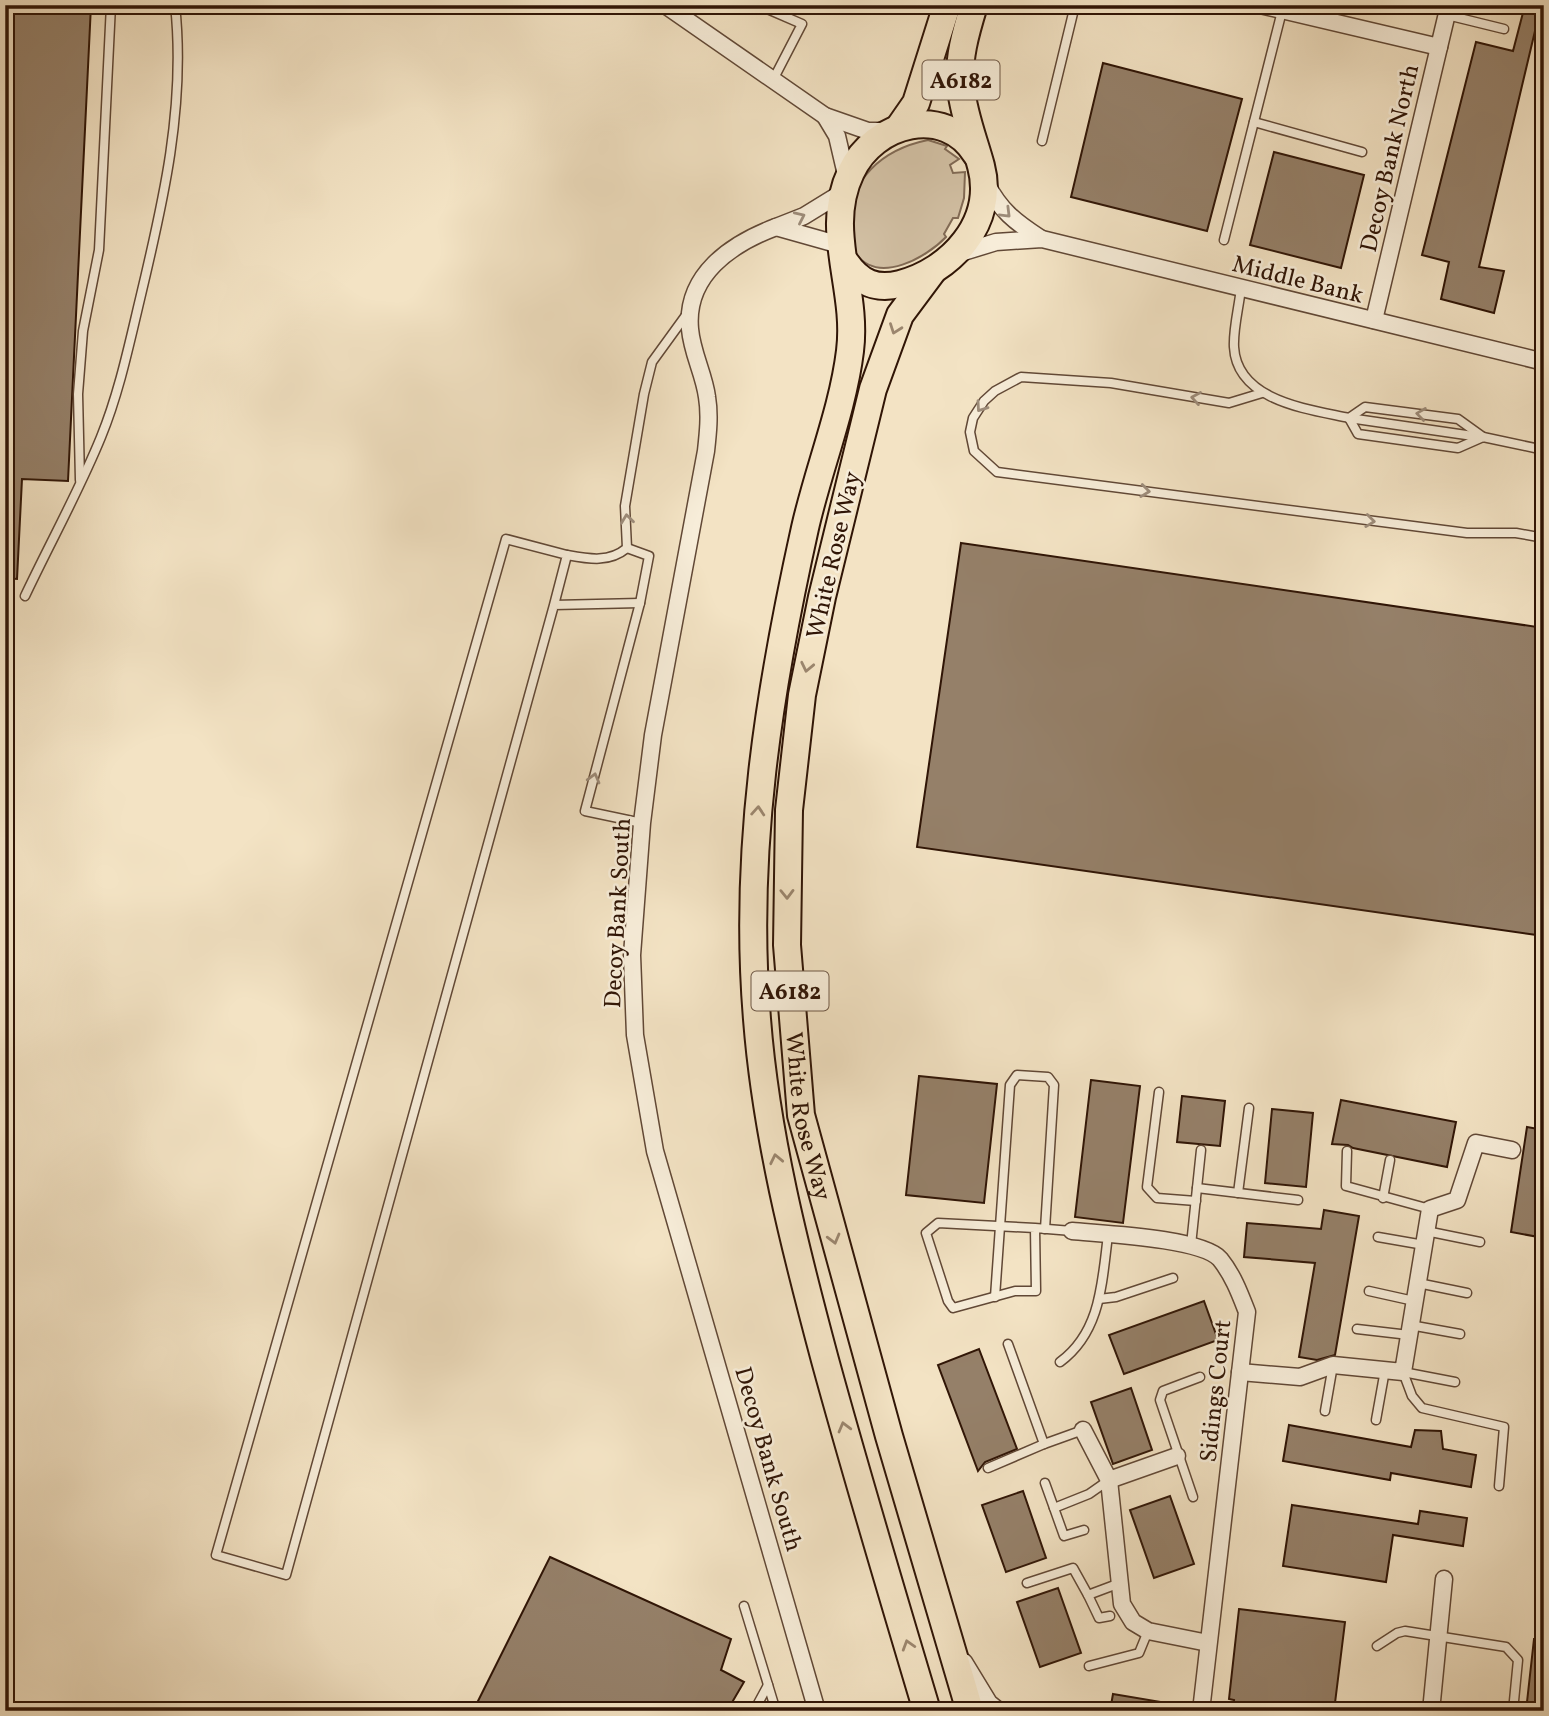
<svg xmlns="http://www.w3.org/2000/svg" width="1549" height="1716" viewBox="0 0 1549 1716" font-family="Vollkorn,serif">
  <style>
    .green { fill: #d2c0a4; stroke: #816a55; stroke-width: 2 }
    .building { fill: #958069; stroke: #301506; stroke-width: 2 }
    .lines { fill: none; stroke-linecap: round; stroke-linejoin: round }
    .service-casing { stroke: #614836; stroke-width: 11 }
    .minor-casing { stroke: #614836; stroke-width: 19 }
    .trunk-casing { stroke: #301506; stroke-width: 30 }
    .service { stroke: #f7edd9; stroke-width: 8 }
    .minor { stroke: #f7edd9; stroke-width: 16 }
    .trunk { stroke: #f3e3c4; stroke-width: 26 }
    .oneway { stroke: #9d8c7a }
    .oneway2 { stroke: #9b866e }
    .labels { text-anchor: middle; stroke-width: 5; stroke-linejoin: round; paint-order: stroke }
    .shield { fill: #f7edd9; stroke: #6c5645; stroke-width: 2 }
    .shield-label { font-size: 23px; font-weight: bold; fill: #301506 }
    .street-label { font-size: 24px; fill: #301506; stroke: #f7edd9 }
  </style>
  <rect width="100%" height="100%" fill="#f3e3c4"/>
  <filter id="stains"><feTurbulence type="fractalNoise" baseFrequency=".00286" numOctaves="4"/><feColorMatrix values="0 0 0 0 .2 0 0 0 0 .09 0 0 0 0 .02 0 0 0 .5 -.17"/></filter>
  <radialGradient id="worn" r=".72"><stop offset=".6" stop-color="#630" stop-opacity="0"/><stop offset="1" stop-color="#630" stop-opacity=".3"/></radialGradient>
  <path class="green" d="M 928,140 L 947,146 L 945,149 L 959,159 L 950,165 L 953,173 L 965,172 L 964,198 L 958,218 L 953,218 L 944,234 L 946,237 C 927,257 879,285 856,254 C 851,247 851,237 851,228 C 846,179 884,149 928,140 Z"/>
  <g class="building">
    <path d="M 5,5 L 91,5 L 68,481 L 22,479 L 17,579 L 5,578 Z"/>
    <path d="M 1525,5 L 1544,5 L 1544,33 L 1535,31 L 1479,267 L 1504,271 L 1494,313 L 1441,299 L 1449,262 L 1422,255 L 1476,42 L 1513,51 Z"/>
    <path d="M 1103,63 L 1242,99 L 1207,231 L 1071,197 Z"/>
    <path d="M 1274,152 L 1364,175 L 1341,268 L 1250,245 Z"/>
    <path d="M 961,543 L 1544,628 L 1544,936 L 917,847 Z"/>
    <path d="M 919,1076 L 997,1084 L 984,1203 L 906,1195 Z"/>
    <path d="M 1091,1080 L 1140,1086 L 1123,1223 L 1075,1217 Z"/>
    <path d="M 1182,1096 L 1225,1101 L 1220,1146 L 1177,1142 Z"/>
    <path d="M 1341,1100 L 1456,1122 L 1447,1167 L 1353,1148 L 1348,1145 L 1332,1144 Z"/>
    <path d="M 1272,1109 L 1313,1113 L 1306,1187 L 1265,1183 Z"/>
    <path d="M 1527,1127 L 1544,1130 L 1544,1238 L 1511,1232 Z"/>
    <path d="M 1324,1210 L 1359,1216 L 1335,1355 L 1317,1360 L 1299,1357 L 1315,1263 L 1244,1257 L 1247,1223 L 1321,1229 Z"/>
    <path d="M 1204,1301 L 1218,1340 L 1124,1374 L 1109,1335 Z"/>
    <path d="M 979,1349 L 1017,1449 L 985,1462 L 978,1471 L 938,1365 Z"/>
    <path d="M 1131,1388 L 1152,1450 L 1113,1464 L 1091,1402 Z"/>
    <path d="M 1289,1425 L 1411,1447 L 1415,1430 L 1441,1431 L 1443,1449 L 1476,1455 L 1471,1487 L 1391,1473 L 1390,1480 L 1283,1461 Z"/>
    <path d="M 1023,1491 L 1046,1558 L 1006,1572 L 982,1505 Z"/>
    <path d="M 1170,1496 L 1194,1564 L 1154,1578 L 1130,1510 Z"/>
    <path d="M 1292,1505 L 1418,1524 L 1420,1511 L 1467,1518 L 1463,1546 L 1393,1535 L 1386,1582 L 1283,1566 Z"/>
    <path d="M 550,1557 L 731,1639 L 721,1670 L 744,1682 L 727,1711 L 473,1711 Z"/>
    <path d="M 1058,1588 L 1081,1653 L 1040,1667 L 1017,1602 Z"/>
    <path d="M 1239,1609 L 1345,1622 L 1334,1711 L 1232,1711 L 1234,1700 L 1229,1699 Z"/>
    <path d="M 1534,1639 L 1544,1640 L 1544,1711 L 1526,1711 Z"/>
    <path d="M 1113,1694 L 1167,1703 L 1166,1711 L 1110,1711 Z"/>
  </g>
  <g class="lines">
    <defs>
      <g id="service">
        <path d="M 758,5 L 802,24 L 773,80"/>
        <path d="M 1447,15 L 1504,29"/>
        <path d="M 1254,122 L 1362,152"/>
        <path d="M 1042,141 L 1075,5"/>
        <path d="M 1224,240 L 1282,11"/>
        <path d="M 1241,288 C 1239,307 1233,329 1234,347 C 1237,401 1308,409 1349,418 L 1365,407 L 1458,419 L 1483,437"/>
        <path d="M 1262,393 L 1229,403 L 1111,383 L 1021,377 L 995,391 L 984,401 L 973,418 L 970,432 L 974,451 L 997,472 L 1467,533 L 1516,533 L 1544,538"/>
        <path d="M 1349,418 L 1358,434 L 1458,448 L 1483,437 L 1544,450"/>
        <path d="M 1349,418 L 1480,437"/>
        <path d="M 80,480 L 78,394 L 83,331 L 99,250 L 111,5"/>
        <path d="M 627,548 L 649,556 L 640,603 L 585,811 L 642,823"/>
        <path d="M 567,555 C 589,559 609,563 627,548 L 625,506 L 644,394 L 652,362 L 689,311"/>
        <path d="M 25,596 C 50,543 79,491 101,437 C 119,393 129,345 140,299 C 163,203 186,105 175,5"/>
        <path d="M 554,605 L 567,555 L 506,539 L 216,1555 L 286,1575 L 554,605 L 640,603"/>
        <path d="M 1159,1092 L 1147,1187 L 1157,1198 L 1196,1201"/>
        <path d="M 1347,1151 L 1346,1186 L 1430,1209"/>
        <path d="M 1197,1188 L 1298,1200"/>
        <path d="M 1238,1193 L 1249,1108"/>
        <path d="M 1383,1198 L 1390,1160"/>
        <path d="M 1035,1228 L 1036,1291 L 1015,1291 L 953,1308 L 948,1301 L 926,1233 L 938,1223 L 1035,1228 L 1072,1231"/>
        <path d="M 1426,1231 L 1480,1242"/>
        <path d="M 1378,1237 L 1424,1245"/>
        <path d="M 1191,1245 L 1201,1150"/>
        <path d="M 1418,1283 L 1467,1293"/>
        <path d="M 1369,1291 L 1414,1301"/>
        <path d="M 995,1297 L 1010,1085 L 1017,1075 L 1048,1077 L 1054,1085 L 1045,1229"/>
        <path d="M 1099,1299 L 1116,1297 L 1173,1278"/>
        <path d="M 1410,1325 L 1460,1334"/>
        <path d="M 1357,1329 L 1409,1335"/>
        <path d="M 1008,1344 L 1044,1444 L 1083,1430"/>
        <path d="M 1060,1362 C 1101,1332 1102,1282 1108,1235"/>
        <path d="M 1403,1372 L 1412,1396 L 1422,1408 L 1504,1427 L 1499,1486"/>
        <path d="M 1403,1372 L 1455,1382"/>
        <path d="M 1325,1411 L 1333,1365"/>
        <path d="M 1376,1420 L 1385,1370"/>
        <path d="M 988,1468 L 1044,1444"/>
        <path d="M 1045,1483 L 1054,1508"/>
        <path d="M 1193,1497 L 1160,1400 L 1163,1391 L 1200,1377"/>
        <path d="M 1084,1530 L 1064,1536 L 1054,1508 L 1089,1494 L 1109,1480"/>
        <path d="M 1027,1583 L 1073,1568 L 1088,1595 L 1120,1583"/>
        <path d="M 1088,1595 L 1099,1618 L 1110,1616"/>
        <path d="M 744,1606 L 776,1711"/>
        <path d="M 1377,1646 L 1397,1633 L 1405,1631 L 1506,1647 L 1518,1660 L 1513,1711"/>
        <path d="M 1089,1666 L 1139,1653 L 1148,1631"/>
        <path d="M 754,1711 L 768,1685"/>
      </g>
      <g id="minor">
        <path d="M 665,5 L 825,116 L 868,131 L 888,131"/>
        <path d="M 1260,5 L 1439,47"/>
        <path d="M 825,116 L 837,136 L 847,179"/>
        <path d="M 986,183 C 1000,210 1015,222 1040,238"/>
        <path d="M 776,227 C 731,244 685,275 690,329 C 692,353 704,374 707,397 C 710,415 708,433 706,451 L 653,735 L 642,823 L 632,955 L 635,1035 L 655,1151 L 817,1711"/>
        <path d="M 840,245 L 776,227 L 804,216 L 843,192"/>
        <path d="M 957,254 L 996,242 L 1042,239 L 1544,362"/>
        <path d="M 1374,320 L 1449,5"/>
        <path d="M 1072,1231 C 1103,1234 1201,1238 1220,1259 C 1233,1275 1240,1294 1247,1312 L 1201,1711"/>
        <path d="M 1240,1372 L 1300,1377 L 1333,1365 L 1403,1372 L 1430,1209 L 1457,1200 L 1476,1143 L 1512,1150"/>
        <path d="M 1083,1430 L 1109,1480 L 1122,1604 L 1133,1622 L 1148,1631 L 1208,1643"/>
        <path d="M 1109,1480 L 1177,1456"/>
        <path d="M 964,1662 L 989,1703 L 999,1711"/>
        <path d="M 1431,1711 L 1444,1579"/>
      </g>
      <g id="trunk">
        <path d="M 900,126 L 916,103 L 947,5"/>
        <path d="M 846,263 C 860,283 876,290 900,284 C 951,271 996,222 981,166 C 974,140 964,116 961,89 C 957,61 966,31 974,5"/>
        <path id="s1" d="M 932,272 L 900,315 L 873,389 L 822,597 L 802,695 L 789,810 L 787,945 L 801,1115 L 889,1436 L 970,1711"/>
        <path d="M 927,1711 C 892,1594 857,1477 825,1360 C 795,1248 766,1135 757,1019 C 743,852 769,690 805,528 C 818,470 843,409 850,351 C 858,288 823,230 851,172 C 874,122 945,104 976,154"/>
      </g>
    </defs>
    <use href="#service" class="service-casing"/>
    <use href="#minor" class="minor-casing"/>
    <use href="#trunk" class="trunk-casing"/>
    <use href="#service" class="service"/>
    <use href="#minor" class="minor"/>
    <use href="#trunk" class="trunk"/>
  </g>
  <defs><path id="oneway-chevron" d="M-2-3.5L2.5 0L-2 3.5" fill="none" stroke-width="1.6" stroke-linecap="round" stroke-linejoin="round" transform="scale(1.75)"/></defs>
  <g class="oneway">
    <use href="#oneway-chevron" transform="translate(1006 213) rotate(45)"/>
    <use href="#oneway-chevron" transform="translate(800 217) rotate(-25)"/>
    <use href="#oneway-chevron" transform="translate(1196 398) rotate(-170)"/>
    <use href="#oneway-chevron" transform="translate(981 407) rotate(125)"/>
    <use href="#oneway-chevron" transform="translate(1421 414) rotate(-172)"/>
    <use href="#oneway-chevron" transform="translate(1145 491) rotate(7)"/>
    <use href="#oneway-chevron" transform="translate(627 519) rotate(-97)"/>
    <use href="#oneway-chevron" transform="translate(1370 521) rotate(7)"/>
    <use href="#oneway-chevron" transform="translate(594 778) rotate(-75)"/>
  </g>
  <g class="oneway2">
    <use href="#oneway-chevron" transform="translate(895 329) rotate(110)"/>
    <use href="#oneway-chevron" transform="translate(807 667) rotate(102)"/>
    <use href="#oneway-chevron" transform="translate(758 811) rotate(-86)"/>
    <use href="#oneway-chevron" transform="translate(787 894) rotate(89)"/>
    <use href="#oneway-chevron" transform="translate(776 1159) rotate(-102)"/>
    <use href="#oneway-chevron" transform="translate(834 1239) rotate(75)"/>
    <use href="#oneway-chevron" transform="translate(844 1427) rotate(-105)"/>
    <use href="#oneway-chevron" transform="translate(908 1645) rotate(-107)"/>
  </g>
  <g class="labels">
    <g class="shield">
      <rect x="922.5" y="60.5" width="77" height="39" rx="5"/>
      <rect x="751.5" y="971.5" width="77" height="39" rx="5"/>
    </g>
    <g class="shield-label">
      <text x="961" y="88">A6182</text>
      <text x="790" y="999">A6182</text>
    </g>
    <g class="street-label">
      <text transform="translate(1389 158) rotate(-77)" y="8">Decoy Bank North</text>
      <text transform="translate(1298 279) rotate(14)" y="8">Middle Bank</text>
      <text transform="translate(833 555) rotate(-77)" y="8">White Rose Way</text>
      <text transform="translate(617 913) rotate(-87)" y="8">Decoy Bank South</text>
      <text dy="8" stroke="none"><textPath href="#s1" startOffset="870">White Rose Way</textPath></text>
      <text transform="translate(1215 1391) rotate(-84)" y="8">Sidings Court</text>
      <text transform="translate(769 1459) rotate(74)" y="8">Decoy Bank South</text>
    </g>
  </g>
  <rect width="1549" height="1716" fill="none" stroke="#f3e3c4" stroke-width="28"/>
  <rect x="7" y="7" width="1535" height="1702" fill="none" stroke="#301506" stroke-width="3.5"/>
  <rect x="14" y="14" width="1521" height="1688" fill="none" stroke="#301506" stroke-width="2"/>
  <rect width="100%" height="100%" filter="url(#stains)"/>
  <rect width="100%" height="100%" fill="url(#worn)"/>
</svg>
